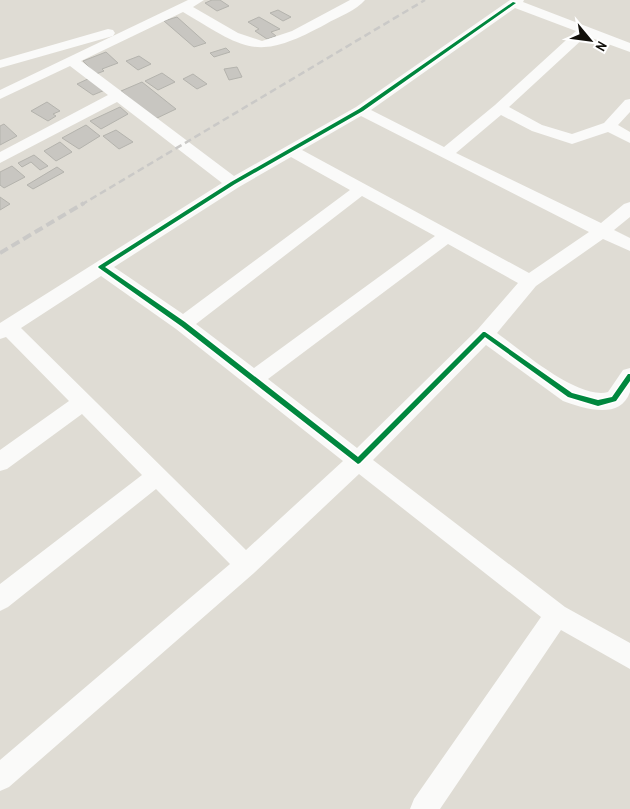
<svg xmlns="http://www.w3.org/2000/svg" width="630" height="809" viewBox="0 0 630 809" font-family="'Archivo Narrow',sans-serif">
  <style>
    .building { fill: #c8c6c1; stroke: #b4b3ad }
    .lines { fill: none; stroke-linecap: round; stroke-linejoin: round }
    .street { fill: #fafaf9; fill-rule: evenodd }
    .rail-far1 { stroke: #cac9c7; stroke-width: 2.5; stroke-dasharray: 7 4; stroke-linecap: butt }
    .rail { stroke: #cac9c7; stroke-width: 4; stroke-dasharray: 9 4.5; stroke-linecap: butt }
    .cycleway-casing { stroke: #fff; stroke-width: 3 }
    .cycleway { fill: #00873e; fill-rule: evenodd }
  </style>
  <rect width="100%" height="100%" fill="#dfdcd4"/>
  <g class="building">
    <path d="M 212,0 L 220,0 L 229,6 L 217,11 L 205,3 Z"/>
    <path d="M 278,10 L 291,17 L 283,21 L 270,13 Z"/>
    <path d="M 177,17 L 206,43 L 194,47 L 164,21 Z"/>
    <path d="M 259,17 L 280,29 L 271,32 L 276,36 L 267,39 L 255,31 L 259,29 L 248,22 Z"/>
    <path d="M 226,48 L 230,52 L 214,57 L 210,53 Z"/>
    <path d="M 106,52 L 118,63 L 102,69 L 104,71 L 96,74 L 83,61 Z"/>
    <path d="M 139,56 L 151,64 L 138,70 L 126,61 Z"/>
    <path d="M 237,67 L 242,77 L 229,80 L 224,69 Z"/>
    <path d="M 162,73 L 175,82 L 158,90 L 145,81 Z"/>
    <path d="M 193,74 L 207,84 L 197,89 L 183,79 Z"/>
    <path d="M 90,78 L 105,90 L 93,95 L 77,84 Z"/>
    <path d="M 142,82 L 176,109 L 155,119 L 121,91 Z"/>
    <path d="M 47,102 L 60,111 L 53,114 L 56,116 L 48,121 L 31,111 Z"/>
    <path d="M 120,107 L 128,114 L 101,129 L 90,121 Z"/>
    <path d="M 4,124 L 17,136 L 0,145 L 0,126 Z"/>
    <path d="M 86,125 L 100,136 L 79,149 L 62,138 Z"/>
    <path d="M 116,130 L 133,142 L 119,149 L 103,136 Z"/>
    <path d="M 60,142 L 72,152 L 56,161 L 44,151 Z"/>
    <path d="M 34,155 L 48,166 L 40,170 L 31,162 L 22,167 L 18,163 Z"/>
    <path d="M 12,166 L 25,177 L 4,188 L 0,185 L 0,172 Z"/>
    <path d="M 57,167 L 64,172 L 33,189 L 27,185 Z"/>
    <path d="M 0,197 L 10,204 L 0,210 Z"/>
  </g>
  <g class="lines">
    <g class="street">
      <path d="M 188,0 L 204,0 L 193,7 L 238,33 L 262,41 L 292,31 L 350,0 L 365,0 C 357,10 338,17 326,24 C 256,62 247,50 183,12 L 81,61 L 234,176 L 356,107 L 510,0 L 524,0 L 523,2 L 630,43 L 630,52 L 586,36 L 509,107 L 542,125 L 572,134 L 604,123 L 625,100 L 630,99 L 630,112 L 618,125 L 630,132 L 630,143 L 608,132 L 572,144 L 532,131 L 501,115 L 456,153 L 601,223 L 624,204 L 630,202 L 630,217 L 614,230 L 630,238 L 630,251 L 603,239 L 536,286 L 497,333 C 522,351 578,400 608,392 L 623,370 L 630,368 C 630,375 630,386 630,392 C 620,421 583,408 563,401 L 486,345 L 373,460 L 565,607 L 630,643 L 630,669 L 561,630 L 440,809 L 410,809 L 414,799 L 541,617 L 359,474 L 254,573 L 9,787 L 0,791 L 0,760 L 230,564 L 156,489 L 8,607 L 0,611 L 0,584 L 142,475 L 82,414 L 7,469 L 0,471 L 0,450 L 69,401 L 6,337 L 0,339 L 0,323 L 222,183 L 117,102 L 0,163 L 0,152 L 108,95 L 70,66 L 0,99 L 0,90 ZM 515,8 L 576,31 L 495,105 L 444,147 L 371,110 ZM 361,116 L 589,232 L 529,273 L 302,150 ZM 291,157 L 350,190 L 183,314 L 114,267 L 239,187 ZM 362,196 L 435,236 L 254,368 L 196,324 ZM 448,244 L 518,283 L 478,329 L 357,448 L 268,379 ZM 101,276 L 176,329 L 343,461 L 246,550 L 21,328 Z"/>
      <path d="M 108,29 L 113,30 L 115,33 L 113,36 L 0,68 L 0,60 Z"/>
    </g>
    <path class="rail-far1" d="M 81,205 L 425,0"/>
    <path class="rail" d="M 0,253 L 84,203"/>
    <defs>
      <path id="cycleway" d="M 513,2 L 516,3 L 363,111 L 235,184 L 105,267 L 185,322 L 358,457 L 483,332 L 485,332 L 572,393 L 598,400 L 612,397 L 628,374 L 630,374 L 630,381 L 616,401 L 598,406 L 568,397 L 485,337 L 360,463 L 358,464 L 181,326 L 99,268 L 98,267 L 99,266 L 231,182 L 359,109 Z"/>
    </defs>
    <use href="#cycleway" class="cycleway-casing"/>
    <use href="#cycleway" class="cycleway"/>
  </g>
  <g transform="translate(590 40) rotate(119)" stroke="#ffffff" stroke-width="4" paint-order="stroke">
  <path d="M0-4L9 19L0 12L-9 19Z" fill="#12100b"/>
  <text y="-8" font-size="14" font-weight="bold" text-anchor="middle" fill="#12100b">N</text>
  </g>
</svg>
